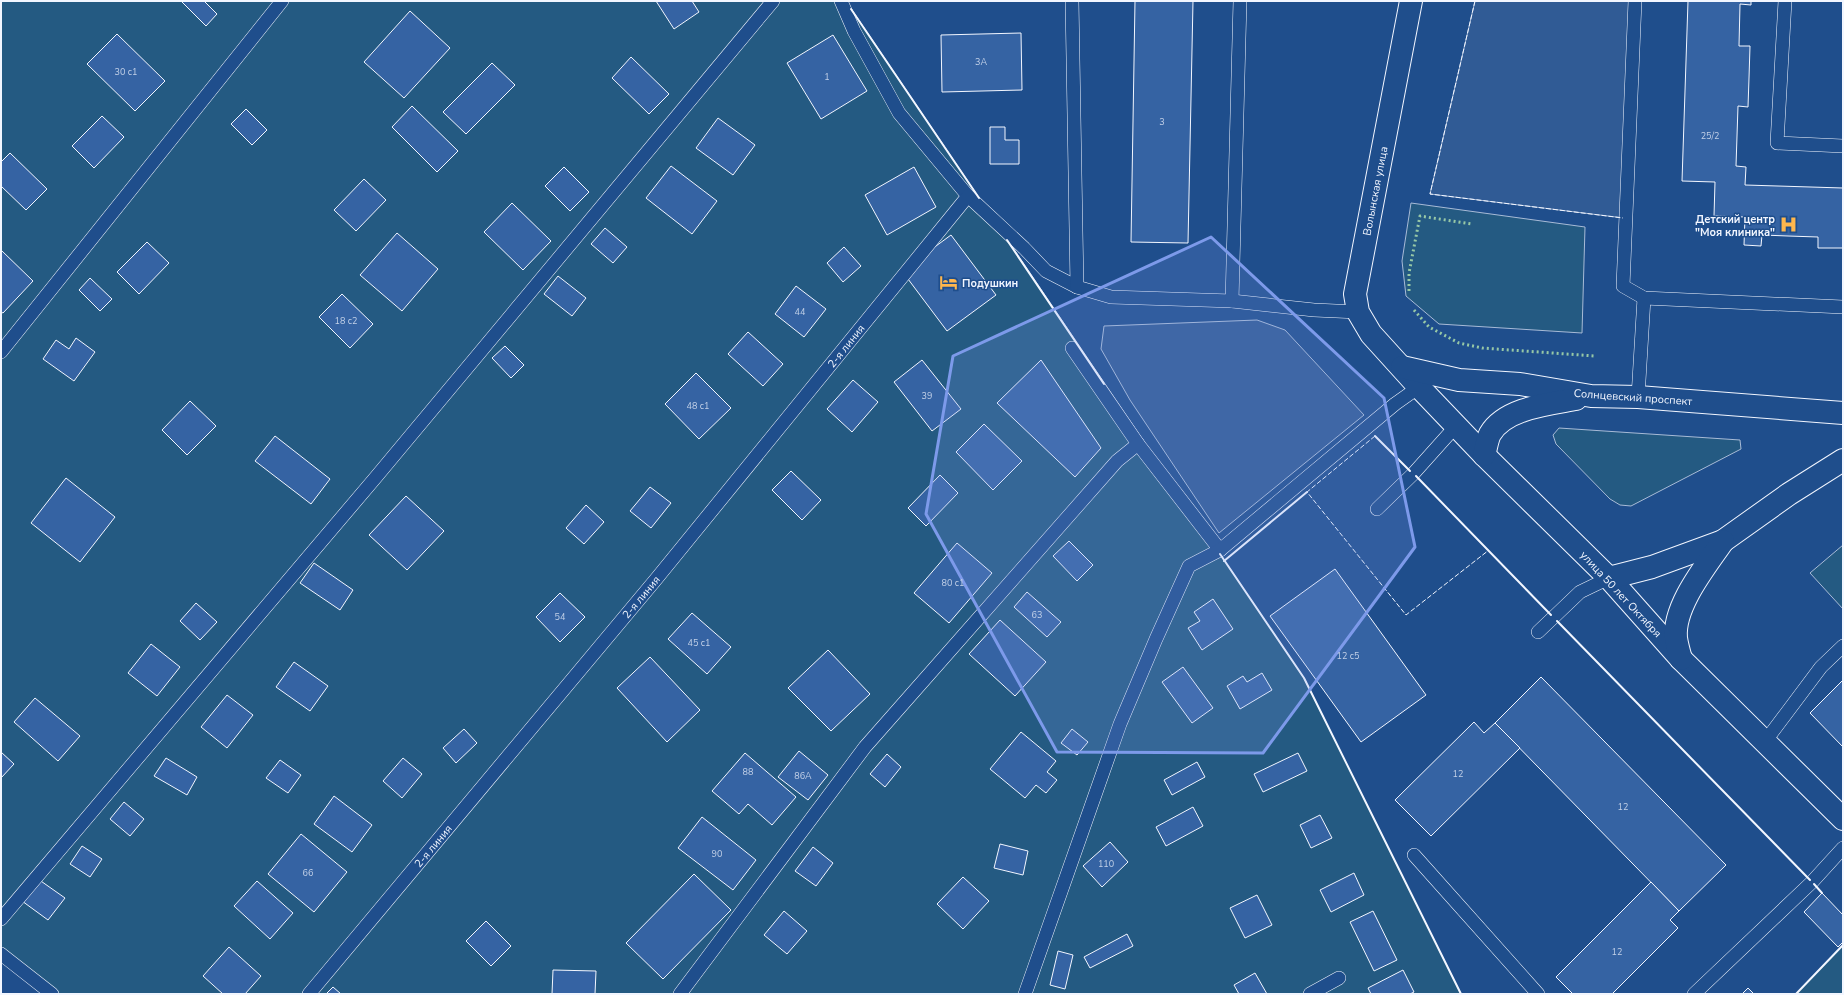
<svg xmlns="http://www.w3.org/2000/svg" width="1844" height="995" viewBox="0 0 1844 995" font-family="'Nunito Sans',sans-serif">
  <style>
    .green { fill: #245a82; stroke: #a8bbd7 }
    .parking { fill: #305b95; stroke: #a8bbd7 }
    .building { fill: #3563a3; stroke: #f2f6ff }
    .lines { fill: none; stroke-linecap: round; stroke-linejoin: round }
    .lane-casing { stroke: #f2f6ff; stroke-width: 14 }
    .secondary-casing { stroke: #f2f6ff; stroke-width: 24 }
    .lane { stroke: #1f4e8c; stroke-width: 13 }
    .secondary { stroke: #1f4e8c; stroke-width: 22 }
    .hedge { stroke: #97c8a6; stroke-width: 3; stroke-dasharray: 2 3; stroke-linecap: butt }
    .fence { stroke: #f2f6ff; stroke-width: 1; stroke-dasharray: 5 2; stroke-linecap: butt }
    .wall { stroke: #f2f6ff; stroke-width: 2 }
    .marked { fill: #7d9aea; fill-opacity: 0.2; stroke: #7d9aea; stroke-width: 3; stroke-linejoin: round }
    .labels { text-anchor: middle; stroke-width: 3; stroke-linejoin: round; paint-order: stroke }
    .number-label { font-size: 9px; fill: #c3d1e8 }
    .street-label { font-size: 11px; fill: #f2f6ff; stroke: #1f4e8c }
    .poi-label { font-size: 11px; font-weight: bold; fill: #f2f6ff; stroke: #1f4e8c; text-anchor: end }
  </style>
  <rect width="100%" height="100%" fill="#1f4e8c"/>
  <g class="green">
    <path d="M 1,1 L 846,1 L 1304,678 L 1461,994 L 58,994 L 1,951 Z"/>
    <path d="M 1411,203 L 1585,227 L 1582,333 L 1439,324 L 1406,296 L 1402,261 Z"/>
    <path d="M 1559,428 L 1740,440 L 1741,449 L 1631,506 L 1620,505 L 1610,499 L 1556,444 L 1553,435 Z"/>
    <path d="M 1843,545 L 1843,609 L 1810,573 Z"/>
    <path d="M 1843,945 L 1843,994 L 1796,994 Z"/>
  </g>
  <g class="parking">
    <path d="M 1475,1 L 1632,1 L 1624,218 L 1430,194 Z"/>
    <path d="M 1257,320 L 1285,330 L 1364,415 L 1219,533 L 1130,400 L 1101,349 L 1104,326 Z"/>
  </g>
  <g class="building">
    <path d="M 181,1 L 204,1 L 217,14 L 206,26 Z"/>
    <path d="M 656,1 L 692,1 L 699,12 L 674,29 Z"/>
    <path d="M 1135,1 L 1193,1 L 1188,243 L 1131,242 Z"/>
    <path d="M 1688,1 L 1751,1 L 1751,5 L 1740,4 L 1739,46 L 1750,46 L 1749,78 L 1748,107 L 1738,106 L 1736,166 L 1746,167 L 1745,185 L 1843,188 L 1843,248 L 1818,248 L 1818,237 L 1788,236 L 1762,235 L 1761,246 L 1744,245 L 1745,217 L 1714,216 L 1715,182 L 1682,181 Z"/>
    <path d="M 410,11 L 450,48 L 404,98 L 364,62 Z"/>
    <path d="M 1021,33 L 1022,90 L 942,92 L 941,35 Z"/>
    <path d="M 117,34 L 165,81 L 135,111 L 87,64 Z"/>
    <path d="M 833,35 L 867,91 L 821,119 L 787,63 Z"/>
    <path d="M 631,57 L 669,94 L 649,114 L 612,78 Z"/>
    <path d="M 492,63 L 515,85 L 466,134 L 443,112 Z"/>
    <path d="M 412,106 L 458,151 L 437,172 L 392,127 Z"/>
    <path d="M 246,109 L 267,130 L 252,145 L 231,124 Z"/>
    <path d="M 102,116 L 124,137 L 94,168 L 72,146 Z"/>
    <path d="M 718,118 L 755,145 L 733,175 L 696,148 Z"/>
    <path d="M 990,127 L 1005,127 L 1005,140 L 1019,140 L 1019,164 L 990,164 Z"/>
    <path d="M 10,153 L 47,189 L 26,210 L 1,186 L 1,162 Z"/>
    <path d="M 671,166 L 717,201 L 692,234 L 646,198 Z"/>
    <path d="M 564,167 L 589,192 L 570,211 L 545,186 Z"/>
    <path d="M 914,167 L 936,207 L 887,235 L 865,195 Z"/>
    <path d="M 364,179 L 386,200 L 356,231 L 334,210 Z"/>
    <path d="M 512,203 L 551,241 L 523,270 L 484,232 Z"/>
    <path d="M 605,228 L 627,247 L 613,263 L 591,244 Z"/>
    <path d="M 397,233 L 438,269 L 402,311 L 360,275 Z"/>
    <path d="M 951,235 L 996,295 L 947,331 L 902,271 Z"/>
    <path d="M 147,242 L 169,263 L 139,294 L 117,272 Z"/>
    <path d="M 844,247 L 861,266 L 843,282 L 827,263 Z"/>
    <path d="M 1,250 L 33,281 L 3,313 L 1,312 Z"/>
    <path d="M 558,276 L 586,298 L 572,316 L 544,294 Z"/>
    <path d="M 90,278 L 112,299 L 100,311 L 79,290 Z"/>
    <path d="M 796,286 L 826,309 L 804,337 L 775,314 Z"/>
    <path d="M 342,294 L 373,324 L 350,348 L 319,317 Z"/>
    <path d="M 748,332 L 783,364 L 763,386 L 728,354 Z"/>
    <path d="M 76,338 L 95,352 L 74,381 L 43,359 L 56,340 L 69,349 Z"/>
    <path d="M 505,346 L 524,365 L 511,378 L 492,358 Z"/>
    <path d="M 922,360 L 961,409 L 932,431 L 894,382 Z"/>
    <path d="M 1041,360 L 1101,448 L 1075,477 L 997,403 Z"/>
    <path d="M 696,373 L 731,408 L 699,439 L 665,404 Z"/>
    <path d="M 853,380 L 878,402 L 852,432 L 827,409 Z"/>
    <path d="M 190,401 L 216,426 L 187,455 L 162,430 Z"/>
    <path d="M 984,424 L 1022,461 L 993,490 L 956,452 Z"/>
    <path d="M 275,436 L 330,479 L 311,504 L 255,461 Z"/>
    <path d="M 791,471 L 821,500 L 802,520 L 772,490 Z"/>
    <path d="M 940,475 L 958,493 L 926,526 L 908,508 Z"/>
    <path d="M 66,478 L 115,517 L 80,562 L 31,523 Z"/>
    <path d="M 650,487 L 671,503 L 651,528 L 630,511 Z"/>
    <path d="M 406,496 L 444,531 L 407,570 L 369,535 Z"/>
    <path d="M 586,505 L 604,522 L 584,544 L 566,528 Z"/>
    <path d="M 1069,541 L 1093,565 L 1077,581 L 1053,556 Z"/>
    <path d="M 957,543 L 992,573 L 949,623 L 914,593 Z"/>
    <path d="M 314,563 L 353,590 L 340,610 L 300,583 Z"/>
    <path d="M 1335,569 L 1426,695 L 1361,742 L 1270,616 Z"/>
    <path d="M 1027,592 L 1061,622 L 1047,637 L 1014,607 Z"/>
    <path d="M 560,593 L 585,617 L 560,642 L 536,617 Z"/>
    <path d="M 1213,599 L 1233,629 L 1202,650 L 1188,628 L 1200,621 L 1194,612 Z"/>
    <path d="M 196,603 L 217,622 L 200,640 L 180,621 Z"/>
    <path d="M 692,613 L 731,647 L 707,674 L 668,639 Z"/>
    <path d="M 1000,620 L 1046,662 L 1015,696 L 969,654 Z"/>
    <path d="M 151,644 L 180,667 L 157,696 L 128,673 Z"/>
    <path d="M 828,650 L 870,694 L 831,731 L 788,688 Z"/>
    <path d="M 650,657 L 700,710 L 667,742 L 617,688 Z"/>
    <path d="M 294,662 L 328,686 L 310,711 L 276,687 Z"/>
    <path d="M 1183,667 L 1213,708 L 1192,723 L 1162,682 Z"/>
    <path d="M 1262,673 L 1272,690 L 1240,709 L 1227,686 L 1243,676 L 1247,682 Z"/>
    <path d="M 1541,677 L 1726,865 L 1679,911 L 1495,723 Z"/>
    <path d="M 1843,680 L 1843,747 L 1810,713 Z"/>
    <path d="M 227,695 L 253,715 L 227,748 L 201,727 Z"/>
    <path d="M 35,698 L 80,736 L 58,761 L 14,722 Z"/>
    <path d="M 1474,722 L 1484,733 L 1495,723 L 1520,748 L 1431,836 L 1395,800 Z"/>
    <path d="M 464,729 L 477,743 L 456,763 L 443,748 Z"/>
    <path d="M 1072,729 L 1088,742 L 1077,755 L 1061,743 Z"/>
    <path d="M 1021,732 L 1056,761 L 1047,772 L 1057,780 L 1046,793 L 1036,785 L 1025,798 L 990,769 Z"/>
    <path d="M 799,751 L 828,775 L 808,800 L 778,777 Z"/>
    <path d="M 1,752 L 14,764 L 1,778 Z"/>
    <path d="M 745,753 L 796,797 L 772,825 L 748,804 L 739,814 L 712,791 Z"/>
    <path d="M 1298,753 L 1307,771 L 1263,792 L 1254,774 Z"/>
    <path d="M 887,754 L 901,767 L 885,787 L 870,774 Z"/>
    <path d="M 166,758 L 197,777 L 187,795 L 154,776 Z"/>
    <path d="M 403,758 L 422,774 L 402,798 L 383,781 Z"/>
    <path d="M 280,760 L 301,775 L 288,793 L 266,778 Z"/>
    <path d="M 1197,762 L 1205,777 L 1172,795 L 1164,780 Z"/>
    <path d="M 334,796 L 372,825 L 352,852 L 314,824 Z"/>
    <path d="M 124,802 L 144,819 L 130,836 L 110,819 Z"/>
    <path d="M 1193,807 L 1203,826 L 1166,846 L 1156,827 Z"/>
    <path d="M 1320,815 L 1332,838 L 1311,848 L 1300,825 Z"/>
    <path d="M 702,817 L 756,860 L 733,890 L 678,848 Z"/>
    <path d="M 301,834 L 347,872 L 314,912 L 268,874 Z"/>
    <path d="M 1110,842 L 1128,862 L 1102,887 L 1083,866 Z"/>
    <path d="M 1000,844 L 1028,851 L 1023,875 L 994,868 Z"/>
    <path d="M 82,846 L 102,859 L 90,877 L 70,864 Z"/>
    <path d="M 813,847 L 833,863 L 816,886 L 795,871 Z"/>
    <path d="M 1354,873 L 1364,895 L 1331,912 L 1320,890 Z"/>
    <path d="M 694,874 L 731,910 L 663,979 L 626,943 Z"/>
    <path d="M 963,877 L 989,901 L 963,929 L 937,904 Z"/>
    <path d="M 38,879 L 65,898 L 48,920 L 22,901 Z"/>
    <path d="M 257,881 L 293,913 L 270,939 L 234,906 Z"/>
    <path d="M 1651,882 L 1679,911 L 1670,920 L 1678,928 L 1612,994 L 1573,994 L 1556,977 Z"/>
    <path d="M 1822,893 L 1843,915 L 1843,942 L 1838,947 L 1804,912 Z"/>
    <path d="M 1257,895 L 1272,925 L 1245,938 L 1230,908 Z"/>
    <path d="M 784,911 L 807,931 L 787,954 L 764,935 Z"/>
    <path d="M 1373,911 L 1397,960 L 1374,971 L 1350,922 Z"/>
    <path d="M 486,921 L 511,946 L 491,966 L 466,941 Z"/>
    <path d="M 1127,934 L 1133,946 L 1090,968 L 1084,957 Z"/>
    <path d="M 229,947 L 261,976 L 245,994 L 223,994 L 203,976 Z"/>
    <path d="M 1058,951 L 1073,955 L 1065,989 L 1050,985 Z"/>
    <path d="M 553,970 L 596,971 L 595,994 L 552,994 Z"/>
    <path d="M 1403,970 L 1414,992 L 1410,994 L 1371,994 L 1368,988 Z"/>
    <path d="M 1255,973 L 1267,994 L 1239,994 L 1234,985 Z"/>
    <path d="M 333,987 L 341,994 L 326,994 Z"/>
    <path d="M 1748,988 L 1754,994 L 1742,994 Z"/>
  </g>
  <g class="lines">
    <defs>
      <g id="lane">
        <path d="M 841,1 L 854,31 L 899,113 L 968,196 L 1024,248 L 1046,271 L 1077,287"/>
        <path d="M 1072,1 L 1077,287 L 1111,297 L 1232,301 L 1314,310 L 1358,312"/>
        <path d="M 1635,1 L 1623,286 L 1644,298 L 1843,307"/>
        <path d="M 1785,1 L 1777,143 L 1843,146"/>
        <path d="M 1232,301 L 1240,1"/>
        <path d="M 1072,348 L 1138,444 L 1220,550"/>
        <path d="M 1,352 L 282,1"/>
        <path d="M 1638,397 L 1644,298"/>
        <path d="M 1377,509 L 1413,474 L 1456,426"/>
        <path d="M 1538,632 L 1580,592 L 1609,578"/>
        <path d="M 1764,743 L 1821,667 L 1843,646"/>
        <path d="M 1414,855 L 1538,994"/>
        <path d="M 1,919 L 376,477 L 773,1"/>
        <path d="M 1,954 L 52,994"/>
        <path d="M 309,994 L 657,578 L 968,196"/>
        <path d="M 680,994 L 865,747 L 1117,461 L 1138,444"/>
        <path d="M 1025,994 L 1120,724 L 1156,639 L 1189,566 L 1220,550 L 1395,404 L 1419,387"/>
        <path d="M 1310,994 L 1339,978"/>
        <path d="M 1694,994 L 1812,882 L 1843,848"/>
      </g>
      <g id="secondary">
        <path d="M 1411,1 L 1355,294 L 1358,312 L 1371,334 L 1419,387 L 1484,455 L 1609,578 L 1681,659 L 1843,819"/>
        <path d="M 1402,367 L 1459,380 L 1520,384 L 1591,396 L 1638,397 L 1843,413"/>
        <path d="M 1484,455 C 1486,449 1487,440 1490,434 C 1505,408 1549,404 1576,399"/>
        <path d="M 1609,578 L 1652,567 L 1723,541 L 1789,494 L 1843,460"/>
        <path d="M 1681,659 C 1679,652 1677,645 1676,638 C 1673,606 1706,566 1723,541"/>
      </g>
    </defs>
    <use href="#lane" class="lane-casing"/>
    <use href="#secondary" class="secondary-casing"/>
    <use href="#lane" class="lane"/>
    <use href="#secondary" class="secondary"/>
    <g class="hedge">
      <path d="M 1409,291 L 1409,273 L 1420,216 L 1472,224"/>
      <path d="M 1414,310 L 1429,327 L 1459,343 L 1482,348 L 1595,356"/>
    </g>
    <g class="fence">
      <path d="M 1475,1 L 1430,194 L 1623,218"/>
      <path d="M 1375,436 L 1307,492 L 1406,615 L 1489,550"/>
    </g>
    <g class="wall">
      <path d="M 851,9 L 979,198"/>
      <path d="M 1007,240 L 1104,384"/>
      <path d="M 1375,436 L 1410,471"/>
      <path d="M 1416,476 L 1551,615"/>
      <path d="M 1220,554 L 1304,678 L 1461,994"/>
      <path d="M 1224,561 L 1307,492"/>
      <path d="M 1557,621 L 1810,880"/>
      <path d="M 1814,884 L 1822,893"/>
      <path d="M 1796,994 L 1843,945"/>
    </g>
  </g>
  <path class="marked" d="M 1211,237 L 1384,398 L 1415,547 L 1263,753 L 1057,752 L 926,514 L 953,356 Z"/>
  <defs>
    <symbol id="hospital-bare" viewBox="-9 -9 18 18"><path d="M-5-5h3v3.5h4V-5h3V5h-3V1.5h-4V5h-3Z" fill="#ffb74d" stroke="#1f4e8c" stroke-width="2.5" paint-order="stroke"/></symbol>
    <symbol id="hotel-bare" viewBox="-9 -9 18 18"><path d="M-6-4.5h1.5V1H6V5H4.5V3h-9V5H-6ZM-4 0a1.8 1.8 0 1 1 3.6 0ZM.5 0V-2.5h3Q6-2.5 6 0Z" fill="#ffb74d" stroke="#1f4e8c" stroke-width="2.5" paint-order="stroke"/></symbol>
  </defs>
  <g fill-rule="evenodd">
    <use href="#hospital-bare" x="1776" y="212" width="25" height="25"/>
    <use href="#hotel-bare" x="936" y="270" width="25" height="25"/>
  </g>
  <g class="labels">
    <g class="number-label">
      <text x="981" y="65">3А</text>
      <text x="126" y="75">30 с1</text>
      <text x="827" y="80">1</text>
      <text x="1162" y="125">3</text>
      <text x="1710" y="139">25/2</text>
      <text x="800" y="315">44</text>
      <text x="346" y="324">18 с2</text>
      <text x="927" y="399">39</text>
      <text x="698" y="409">48 с1</text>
      <text x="953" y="586">80 с1</text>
      <text x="1037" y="618">63</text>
      <text x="560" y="620">54</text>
      <text x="699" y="646">45 с1</text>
      <text x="1348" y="659">12 с5</text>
      <text x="748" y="775">88</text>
      <text x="1458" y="777">12</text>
      <text x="803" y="779">86А</text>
      <text x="1623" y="810">12</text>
      <text x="717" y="857">90</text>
      <text x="1106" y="867">110</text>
      <text x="308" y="876">66</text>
      <text x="1617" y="955">12</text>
    </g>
    <g class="street-label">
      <text transform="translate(1375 191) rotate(-79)" y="4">Волынская улица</text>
      <text transform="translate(846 346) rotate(-51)" y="4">2-я линия</text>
      <text transform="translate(1633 397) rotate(4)" y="4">Солнцевский проспект</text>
      <text transform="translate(1621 594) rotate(47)" y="4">улица 50 лет Октября</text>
      <text transform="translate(641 597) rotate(-50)" y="4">2-я линия</text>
      <text transform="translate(433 846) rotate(-50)" y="4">2-я линия</text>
    </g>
    <g class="poi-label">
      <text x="1775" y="223">Детский центр<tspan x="1775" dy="13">"Моя клиника"</tspan></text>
      <text x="962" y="287" text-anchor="start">Подушкин</text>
    </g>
  </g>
  <rect width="1844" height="995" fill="none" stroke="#f2f6ff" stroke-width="4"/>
</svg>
